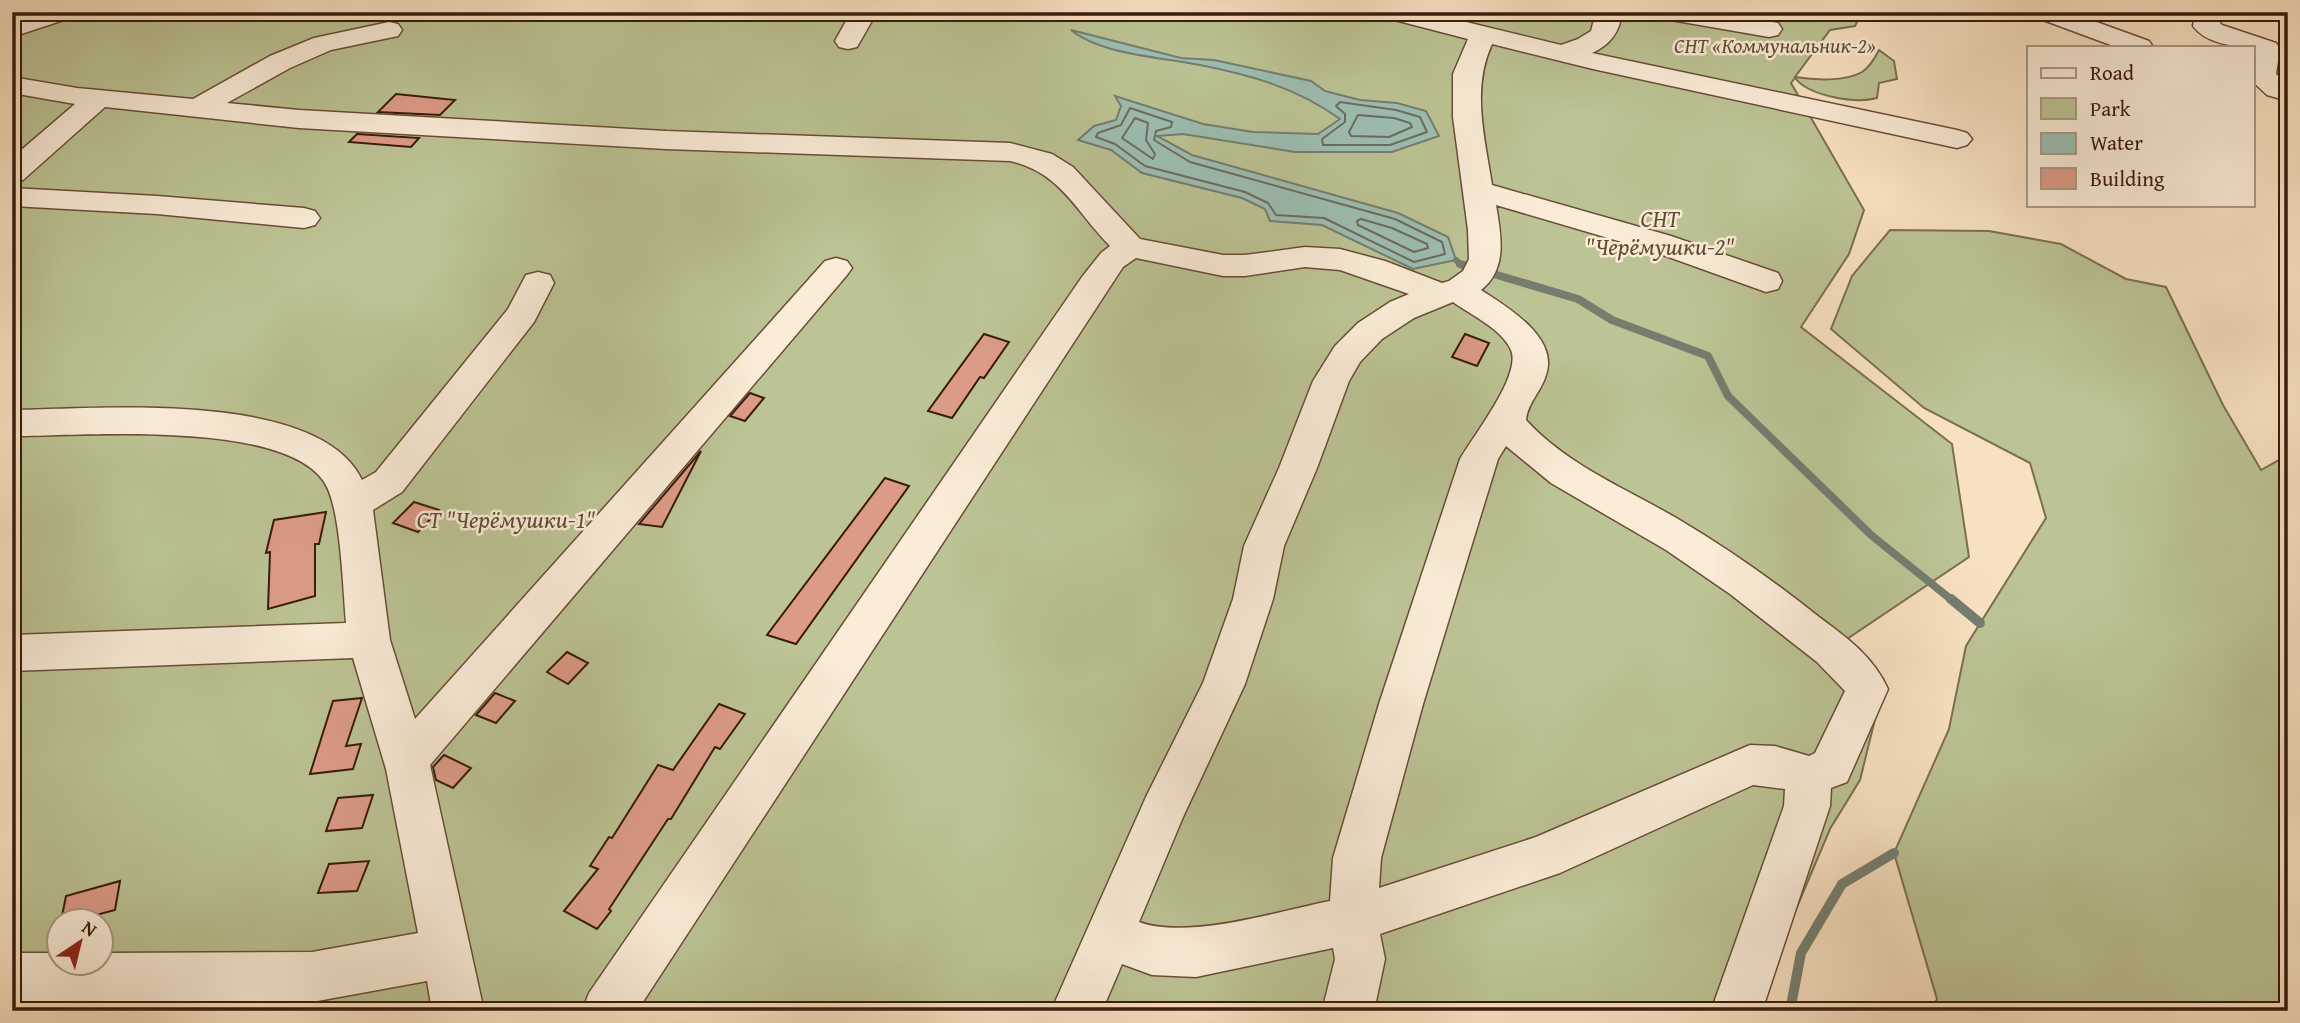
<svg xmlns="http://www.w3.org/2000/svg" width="2300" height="1023" viewBox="0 0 2300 1023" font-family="'Gentium Book Plus',serif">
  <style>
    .green { fill: #bcc394; stroke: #7b6f50; stroke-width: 2; fill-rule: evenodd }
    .water { fill: #9dbeb2; stroke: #757d6f; stroke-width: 2 }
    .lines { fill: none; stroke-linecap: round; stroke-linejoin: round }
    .shore { stroke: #6c6c5e; stroke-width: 2 }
    .stream-far2 { stroke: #757d6f; stroke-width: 6 }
    .stream-far1 { stroke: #757d6f; stroke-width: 8 }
    .stream { stroke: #757d6f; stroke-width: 10 }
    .building { fill: #dc9b87; stroke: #3a1b0b; stroke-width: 2 }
    .minor-casing { stroke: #6a4c38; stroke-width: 3 }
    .minor { fill: #faecd7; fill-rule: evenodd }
    .labels { text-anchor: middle; stroke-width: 5; stroke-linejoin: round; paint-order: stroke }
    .far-park-label { font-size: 21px; font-style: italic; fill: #614d34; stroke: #faecd7 }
    .park-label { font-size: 24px; font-style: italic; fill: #614d34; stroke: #faecd7 }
  </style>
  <rect width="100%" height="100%" fill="#f8e1c1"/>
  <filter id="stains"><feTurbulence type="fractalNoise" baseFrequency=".00286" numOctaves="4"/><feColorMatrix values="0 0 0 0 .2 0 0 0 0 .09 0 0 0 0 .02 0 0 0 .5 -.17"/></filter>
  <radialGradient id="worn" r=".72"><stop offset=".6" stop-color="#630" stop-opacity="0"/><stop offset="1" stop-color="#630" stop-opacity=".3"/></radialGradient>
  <g class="green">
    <path d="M 12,12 L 1862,12 L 1855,26 L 1830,30 L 1795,77 C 1814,80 1845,82 1862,72 C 1870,67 1875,58 1879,50 L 1894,61 L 1897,79 L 1879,83 L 1877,98 C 1855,104 1809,96 1795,78 L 1791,83 L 1864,210 L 1849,254 L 1801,327 L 1952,444 L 1969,557 L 1844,641 L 1883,687 L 1860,780 L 1830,829 L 1780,947 L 1756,1011 L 12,1011 ZM 60,922 L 102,922 L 102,964 L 60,964 Z"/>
    <path d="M 1890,230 L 1989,231 L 2061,244 L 2126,279 L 2166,287 L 2223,405 L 2261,470 L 2288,455 L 2288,1011 L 1931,1011 L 1937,999 L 1894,853 L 1949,729 L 1966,646 L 2046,518 L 2030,463 L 1924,408 L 1831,329 L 1852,276 Z"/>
  </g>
  <path class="water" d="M 1071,30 L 1181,58 L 1214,60 L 1311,81 L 1325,91 L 1360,100 L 1397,103 L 1426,111 L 1439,136 L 1392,152 L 1295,152 L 1183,134 L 1157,136 L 1192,155 L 1398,213 L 1448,237 L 1456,260 L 1413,269 L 1322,225 L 1270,221 L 1265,209 L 1242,198 L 1142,173 L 1111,150 L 1078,140 L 1094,126 L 1116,120 L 1121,106 L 1115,96 L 1203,124 L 1253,132 L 1318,134 L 1340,119 C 1297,88 1251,75 1200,65 C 1161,57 1102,55 1071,30 Z"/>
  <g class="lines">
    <g class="shore">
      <path d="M 1340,102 L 1396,110 L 1420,117 L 1427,132 L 1390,145 L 1323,145 L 1322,139 L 1345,122 L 1345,114 L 1336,106 Z"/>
      <path d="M 1130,108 L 1172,122 L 1171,127 L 1156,131 L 1154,140 L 1190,162 L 1395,219 L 1442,242 L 1445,254 L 1414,262 L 1324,218 L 1276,215 L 1268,203 L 1245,192 L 1145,166 L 1115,144 L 1096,137 L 1098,133 L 1121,125 Z"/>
      <path d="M 1358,115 L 1394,118 L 1410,123 L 1412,127 L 1389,137 L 1351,136 L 1349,132 Z"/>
      <path d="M 1135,118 L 1148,123 L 1146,140 L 1155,154 L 1153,159 L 1122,138 Z"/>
      <path d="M 1361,219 L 1392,228 L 1427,244 L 1428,248 L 1414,252 L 1358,225 L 1357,221 Z"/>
    </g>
    <path class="stream-far2" d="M 1456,260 L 1462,266"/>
    <path class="stream-far1" d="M 1460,264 L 1578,299 L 1612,320 L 1708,356 L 1728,396 L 1871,535 L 1953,601"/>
    <g class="stream">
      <path d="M 1951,599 L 1980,623"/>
      <path d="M 1790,1011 L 1801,953 L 1842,884 L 1894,853"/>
    </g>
  </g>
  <g class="building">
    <path d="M 396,94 L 455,100 L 440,115 L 378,112 Z"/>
    <path d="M 357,134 L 419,138 L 411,147 L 349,142 Z"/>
    <path d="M 984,334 L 1009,342 L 984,378 L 980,377 L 952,418 L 928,411 Z"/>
    <path d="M 1465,334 L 1489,343 L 1477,366 L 1452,357 Z"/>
    <path d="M 750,393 L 764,398 L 745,421 L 730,416 Z"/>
    <path d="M 701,451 L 662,527 L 639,524 Z"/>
    <path d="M 885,478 L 909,486 L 796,644 L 767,635 Z"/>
    <path d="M 414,502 L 439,510 L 418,532 L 393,523 Z"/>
    <path d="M 326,512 L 319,544 L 315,544 L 315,596 L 268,609 L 270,552 L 266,553 L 274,520 Z"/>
    <path d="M 567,652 L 588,663 L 568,684 L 547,672 Z"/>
    <path d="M 495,693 L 515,701 L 496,723 L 476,715 Z"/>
    <path d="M 362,698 L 346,746 L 361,744 L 353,769 L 310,774 L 333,701 Z"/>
    <path d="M 719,704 L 745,714 L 720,749 L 715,747 L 671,819 L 668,819 L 609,909 L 611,911 L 597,929 L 564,911 L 598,869 L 590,866 L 609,837 L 612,838 L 658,765 L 673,770 Z"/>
    <path d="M 444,755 L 471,768 L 453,788 L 436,780 L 433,767 Z"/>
    <path d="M 373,795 L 362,828 L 326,831 L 338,798 Z"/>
    <path d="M 369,861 L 357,891 L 318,893 L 329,864 Z"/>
    <path d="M 120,881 L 115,910 L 74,921 L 61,921 L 66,896 Z"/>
  </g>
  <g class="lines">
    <defs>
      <g id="minor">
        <path d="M 37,12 L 77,12 L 73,17 L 12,37 L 12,20 Z"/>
        <path d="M 851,12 L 877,12 L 857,47 L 848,49 L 839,47 L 835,41 Z"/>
        <path d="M 1379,12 L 1425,12 L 1561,45 L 1578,39 L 1591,31 L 1596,12 L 1622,12 C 1620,32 1610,45 1592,53 L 1957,130 L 1967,133 L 1972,139 L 1967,145 L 1957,148 L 1593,69 L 1492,44 C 1471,89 1485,139 1492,185 L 1671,236 L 1778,273 L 1782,281 L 1778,289 L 1766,292 L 1649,250 L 1496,205 C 1501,235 1508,269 1481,290 C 1507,307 1559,337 1546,375 C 1541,392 1528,402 1526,420 C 1567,465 1625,488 1678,519 C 1727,548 1774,581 1819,617 C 1847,638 1873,656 1888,689 L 1847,782 L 1831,788 L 1830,806 L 1762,1011 L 1711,1011 L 1784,806 L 1785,789 L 1753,785 L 1560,873 L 1380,934 L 1385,959 L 1374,1011 L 1322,1011 L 1335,959 L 1333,948 L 1196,977 L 1152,975 L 1122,964 L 1102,1011 L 1051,1011 L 1146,797 L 1203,683 L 1233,599 L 1244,546 L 1279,468 L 1313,381 L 1335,346 L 1358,323 L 1390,302 L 1409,294 L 1340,270 L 1305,267 L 1245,276 L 1223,276 L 1136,258 L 1123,267 L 1106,293 L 637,1011 L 582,1011 L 589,993 L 1082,277 L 1101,253 L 1110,246 C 1076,212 1061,172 1010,161 L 666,149 L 299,128 L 105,107 L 23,180 L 12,183 L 12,158 L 75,104 L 12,93 L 12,77 L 77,88 L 193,99 L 270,56 L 314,38 L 389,22 L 398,24 L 402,30 L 398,36 L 331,50 L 290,68 L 227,103 L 299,110 L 666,131 L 1010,143 L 1052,154 L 1073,167 L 1140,239 L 1223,255 L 1245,255 L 1305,247 L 1340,249 L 1385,261 L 1442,283 L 1449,281 L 1463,271 L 1469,259 L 1468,230 L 1453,117 L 1453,74 L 1468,39 L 1383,17 ZM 1453,302 C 1471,315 1502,329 1511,350 C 1522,375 1473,436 1460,459 L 1379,704 L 1333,858 L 1330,901 C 1279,911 1188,940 1139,922 L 1183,817 L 1245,684 L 1273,599 L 1284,546 L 1317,468 L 1349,381 L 1360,362 L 1382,339 L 1414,318 ZM 1506,446 L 1551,483 L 1666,550 L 1730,594 L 1817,662 L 1845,691 L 1815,753 L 1809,756 L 1775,746 L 1750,745 L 1536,837 L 1379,888 L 1381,858 L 1423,704 L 1498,459 Z"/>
        <path d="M 1658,12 L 1718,12 L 1778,23 L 1782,29 L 1778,35 L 1769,37 L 1671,20 L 1662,17 Z"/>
        <path d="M 2031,12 L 2069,12 L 2149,41 L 2153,47 L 2116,47 L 2035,17 Z"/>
        <path d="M 2195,12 L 2221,12 L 2220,23 L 2222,25 L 2276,43 L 2280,49 L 2276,74 L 2288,83 L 2288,101 L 2267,95 L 2253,82 L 2253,47 C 2233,47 2205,43 2193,26 Z"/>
        <path d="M 12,188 L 157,196 L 304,208 L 315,211 L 320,218 L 315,225 L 304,228 L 157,214 L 12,206 Z"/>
        <path d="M 836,258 L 847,261 L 852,268 L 847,275 L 430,765 L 484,1011 L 432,1011 L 427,981 L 312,1002 L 12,1003 L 12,953 L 60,953 L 60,964 L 102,964 L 102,953 L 312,952 L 418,933 L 386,769 L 353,658 L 12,671 L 12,635 L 346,623 C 343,589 341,516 327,487 C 293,418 81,436 12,436 L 12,410 C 98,409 319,389 362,480 L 376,472 L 508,309 L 526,275 L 538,272 L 550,275 L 554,283 L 534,322 L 402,492 L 373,510 L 390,640 L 415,719 L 825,261 Z"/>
      </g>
    </defs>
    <use href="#minor" class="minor-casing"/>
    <use href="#minor" class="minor"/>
  </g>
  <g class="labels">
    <g class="far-park-label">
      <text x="1775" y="53">СНТ «Коммунальник-2»</text>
    </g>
    <g class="park-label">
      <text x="1660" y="227">СНТ<tspan x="1660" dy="28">"Черёмушки-2"</tspan></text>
      <text x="506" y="528">СТ "Черёмушки-1"</text>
    </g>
  </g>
  <rect width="2300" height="1023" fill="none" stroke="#f8e1c1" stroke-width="42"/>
  <rect x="14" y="14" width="2272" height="995" fill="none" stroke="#3a1b0b" stroke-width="3.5"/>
  <rect x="21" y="21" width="2258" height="981" fill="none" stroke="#3a1b0b" stroke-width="2"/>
  <rect x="2027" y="46" width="228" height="161" fill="#faecd7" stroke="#ad9885" stroke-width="2"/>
  <rect x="2041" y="68" width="35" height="10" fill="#faecd7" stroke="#ad9885" stroke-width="2"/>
  <text x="2090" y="80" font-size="21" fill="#3a1b0b">Road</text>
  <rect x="2041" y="98" width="35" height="21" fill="#bcc394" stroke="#ad9885" stroke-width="2"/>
  <text x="2090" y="116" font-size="21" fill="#3a1b0b">Park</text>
  <rect x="2041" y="133" width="35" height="21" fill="#9dbeb2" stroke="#ad9885" stroke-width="2"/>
  <text x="2090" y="150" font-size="21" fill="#3a1b0b">Water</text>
  <rect x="2041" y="168" width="35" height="21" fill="#dc9b87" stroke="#ad9885" stroke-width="2"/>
  <text x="2090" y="186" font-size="21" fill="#3a1b0b">Building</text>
  <g transform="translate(80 942) rotate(35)"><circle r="33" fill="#faecd7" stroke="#ad9885" stroke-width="2"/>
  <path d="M0-5L12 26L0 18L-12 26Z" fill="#8f2418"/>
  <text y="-10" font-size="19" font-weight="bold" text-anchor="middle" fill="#3a1b0b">N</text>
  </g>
  <rect width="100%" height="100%" filter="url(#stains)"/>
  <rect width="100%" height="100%" fill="url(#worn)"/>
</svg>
